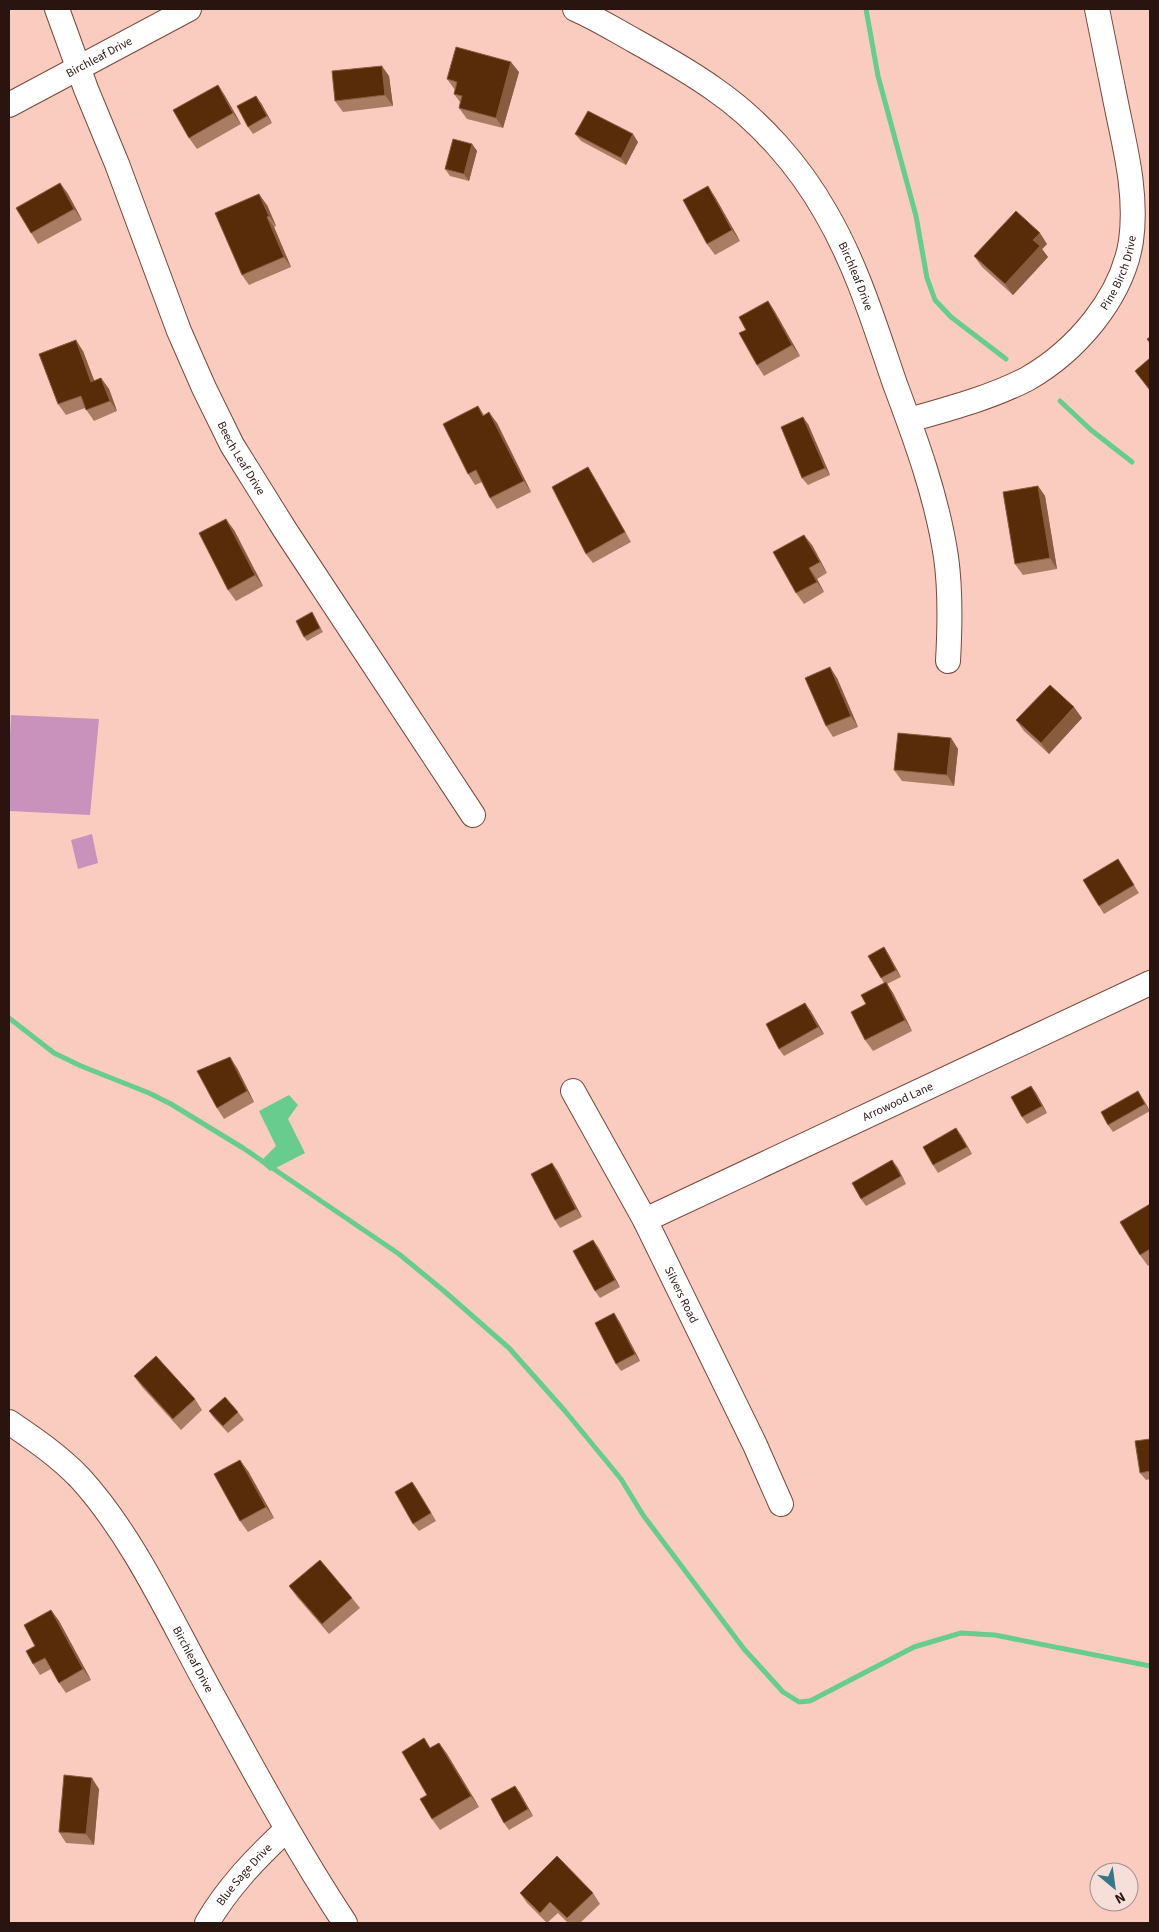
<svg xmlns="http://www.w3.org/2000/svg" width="1159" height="1932" viewBox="0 0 1159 1932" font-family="'Source Sans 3',sans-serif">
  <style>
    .green { fill: #c892bc }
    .water { fill: #67cc8d }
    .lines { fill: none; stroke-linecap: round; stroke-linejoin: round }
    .stream { stroke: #67cc8d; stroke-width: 5 }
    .minor-casing { stroke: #77473b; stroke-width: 26 }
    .minor { stroke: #fff; stroke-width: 24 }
    .wall { fill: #a97c64 }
    .shaded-wall { fill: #895c3f }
    .building { fill: #582c08; stroke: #895c3f }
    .labels { text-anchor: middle; stroke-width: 5; stroke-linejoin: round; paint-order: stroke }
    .street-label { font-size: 12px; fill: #291410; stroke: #f7dfd9 }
  </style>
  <rect width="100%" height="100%" fill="#faccc0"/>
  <g class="green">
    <path d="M 11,715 L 99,719 L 90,815 L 9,811 L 9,756 Z"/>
    <path d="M 92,834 L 98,863 L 78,869 L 71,840 Z"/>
  </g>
  <path class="water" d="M 289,1095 L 298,1105 L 288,1119 L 305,1153 L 270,1171 L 260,1162 L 276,1146 L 259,1111 Z"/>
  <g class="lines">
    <g class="stream">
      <path d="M 866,9 L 878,76 L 916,216 L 927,278 L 935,300 L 951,317 L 1006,359"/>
      <path d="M 1060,401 L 1091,430 L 1132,462"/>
      <path d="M 9,1018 L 54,1053 L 81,1066 L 149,1093 L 171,1104 L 243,1148 L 399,1254 L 444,1291 L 509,1348 L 565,1411 L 621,1479 L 643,1515 L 744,1649 L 783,1692 L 799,1702 L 810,1701 L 914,1647 L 961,1633 L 995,1635 L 1150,1666"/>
    </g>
    <defs>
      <g id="minor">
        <path id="s1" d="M 57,9 L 86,89 L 117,164 L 179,331 L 204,388 L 232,445 L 285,530 L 473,815"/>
        <path id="s2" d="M 575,9 C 596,18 615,30 635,41 C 662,56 689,71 714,89 C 759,120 799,165 826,213 C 857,266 875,326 895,384 C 916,440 937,497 946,557 C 951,592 950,626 948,661"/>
        <path id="s3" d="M 9,105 L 189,9"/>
        <path id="s4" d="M 909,420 C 948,409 990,398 1027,379 C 1076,351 1122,298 1131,241 C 1137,198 1127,155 1118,113 C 1111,78 1104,43 1097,9"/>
        <path id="s5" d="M 573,1091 L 645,1220 L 755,1445 L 781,1504"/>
        <path id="s6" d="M 645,1220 L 1150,983"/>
        <path id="s7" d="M 9,1422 C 34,1439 59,1456 80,1478 C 133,1536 170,1618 208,1687 C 252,1767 295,1847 345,1923"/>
        <path id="s8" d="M 207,1923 C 228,1887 256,1858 286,1830"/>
      </g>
    </defs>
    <use href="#minor" class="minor-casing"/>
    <use href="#minor" class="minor"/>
  </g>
  <g class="wall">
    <path d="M 519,72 L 503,128 L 467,119 L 459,108 L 460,102 L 454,94 L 455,90 L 447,79 Z"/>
    <path d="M 389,76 L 393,106 L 343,112 L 335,101 Z"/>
    <path d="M 218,85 L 225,96 L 241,124 L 197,149 L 189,138 Z"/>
    <path d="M 261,103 L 272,123 L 253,134 L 248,127 Z"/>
    <path d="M 575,134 L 638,142 L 626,165 L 581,141 Z"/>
    <path d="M 472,144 L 477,151 L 469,181 L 450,176 L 445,169 Z"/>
    <path d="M 60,183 L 68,194 L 82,220 L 38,244 L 31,233 Z"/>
    <path d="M 715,197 L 740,241 L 715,255 L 707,244 Z"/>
    <path d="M 267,205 L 276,226 L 274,227 L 291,267 L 249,285 L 242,275 Z"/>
    <path d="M 1047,244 L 1042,249 L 1048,257 L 1013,295 L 982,267 L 974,256 Z"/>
    <path d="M 768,301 L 775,312 L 800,356 L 764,376 L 757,365 L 746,330 Z"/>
    <path d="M 83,351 L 94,381 L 101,378 L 109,389 L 117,411 L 94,421 L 85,408 L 66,415 L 58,404 Z"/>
    <path d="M 1150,358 L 1150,391 L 1135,371 Z"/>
    <path d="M 478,406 L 484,415 L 497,423 L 531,492 L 497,509 L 490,498 L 482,482 L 475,485 L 468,474 Z"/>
    <path d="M 808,424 L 830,475 L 808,485 L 802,478 Z"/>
    <path d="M 588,467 L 594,477 L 631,542 L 593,563 L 586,554 Z"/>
    <path d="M 1038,486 L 1045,496 L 1057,569 L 1023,575 L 1015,564 Z"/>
    <path d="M 234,530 L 263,586 L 236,601 L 228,590 Z"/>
    <path d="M 812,545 L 827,573 L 817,579 L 824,592 L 804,604 L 796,593 Z"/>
    <path d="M 312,612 L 323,632 L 307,641 L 304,637 Z"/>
    <path d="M 837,678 L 858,727 L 833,737 L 826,726 Z"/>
    <path d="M 1082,718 L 1049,754 L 1024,731 L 1016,720 Z"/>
    <path d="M 951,738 L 958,749 L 954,786 L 902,781 L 894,770 Z"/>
    <path d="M 1118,859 L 1139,893 L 1104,914 L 1099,906 Z"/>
    <path d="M 884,947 L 889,955 L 901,977 L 887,984 L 893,993 L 912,1031 L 873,1051 L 865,1040 L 866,1004 L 884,983 L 881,978 Z"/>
    <path d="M 810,1010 L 824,1034 L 784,1056 L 779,1049 Z"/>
    <path d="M 237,1068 L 254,1102 L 224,1119 L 217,1108 Z"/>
    <path d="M 1031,1086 L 1036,1093 L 1047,1113 L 1027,1124 L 1022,1117 Z"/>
    <path d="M 1143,1099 L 1150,1111 L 1113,1132 L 1108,1125 Z"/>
    <path d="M 961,1135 L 972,1154 L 938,1173 L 933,1165 Z"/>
    <path d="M 892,1160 L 906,1184 L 866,1206 L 861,1199 Z"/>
    <path d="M 557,1170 L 582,1217 L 560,1228 L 555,1220 Z"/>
    <path d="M 1150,1204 L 1150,1264 L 1148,1266 L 1140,1255 Z"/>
    <path d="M 598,1247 L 620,1287 L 600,1298 L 595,1291 Z"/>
    <path d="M 619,1321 L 640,1361 L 621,1371 L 616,1364 Z"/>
    <path d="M 134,1376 L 195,1399 L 202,1410 L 181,1430 L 142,1387 Z"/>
    <path d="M 209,1411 L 238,1412 L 244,1420 L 228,1433 L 214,1418 Z"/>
    <path d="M 1150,1439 L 1150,1479 L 1146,1480 L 1140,1473 Z"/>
    <path d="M 248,1471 L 274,1518 L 248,1532 L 240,1521 Z"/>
    <path d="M 412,1482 L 436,1521 L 419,1531 L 413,1524 Z"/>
    <path d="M 289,1586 L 352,1598 L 360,1608 L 329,1634 L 297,1597 Z"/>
    <path d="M 51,1610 L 59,1621 L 91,1680 L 66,1693 L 59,1683 L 51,1669 L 40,1675 L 33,1664 L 35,1646 Z"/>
    <path d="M 439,1743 L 447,1754 L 479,1807 L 440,1830 L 432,1819 L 427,1795 L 431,1748 Z"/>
    <path d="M 515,1786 L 520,1793 L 533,1816 L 509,1830 L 504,1823 Z"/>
    <path d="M 99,1789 L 94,1845 L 66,1843 L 59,1832 Z"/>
    <path d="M 520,1893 L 593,1893 L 600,1904 L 580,1923 L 568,1923 L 558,1913 L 547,1923 L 527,1903 Z"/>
  </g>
  <g class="shaded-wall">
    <path d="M 511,62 L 519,72 L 503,128 L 496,118 Z"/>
    <path d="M 382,66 L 389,76 L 393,106 L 385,95 Z"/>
    <path d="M 218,85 L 225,96 L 241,124 L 233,113 Z"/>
    <path d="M 256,96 L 261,103 L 272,123 L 267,116 Z"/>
    <path d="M 633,134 L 638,142 L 626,165 L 621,158 Z"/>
    <path d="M 472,144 L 477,151 L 469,181 L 464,174 Z"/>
    <path d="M 60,183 L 68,194 L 82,220 L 74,209 Z"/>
    <path d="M 708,186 L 715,197 L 740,241 L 732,230 Z"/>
    <path d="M 259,194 L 267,205 L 276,226 L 269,216 Z"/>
    <path d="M 267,217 L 274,227 L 291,267 L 284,257 Z"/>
    <path d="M 1040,233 L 1047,244 L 1042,249 L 1048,257 L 1013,295 L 1005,284 L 1033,240 Z"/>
    <path d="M 768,301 L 775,312 L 800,356 L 792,345 Z"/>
    <path d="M 76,340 L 83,351 L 99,393 L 91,382 Z"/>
    <path d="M 101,378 L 109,389 L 117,411 L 110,401 Z"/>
    <path d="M 489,412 L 497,423 L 531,492 L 524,481 Z"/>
    <path d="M 803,417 L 808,424 L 830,475 L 825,468 Z"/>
    <path d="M 588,467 L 594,477 L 631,542 L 625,532 Z"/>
    <path d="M 1038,486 L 1045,496 L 1057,569 L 1050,558 Z"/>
    <path d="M 226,519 L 234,530 L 263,586 L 255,575 Z"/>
    <path d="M 804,535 L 812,545 L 827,573 L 820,562 Z"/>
    <path d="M 809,568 L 817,579 L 824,592 L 817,582 Z"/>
    <path d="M 830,667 L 837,678 L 858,727 L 851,716 Z"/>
    <path d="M 1074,707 L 1082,718 L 1049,754 L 1041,743 Z"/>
    <path d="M 951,738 L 958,749 L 954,786 L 947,775 Z"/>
    <path d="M 884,947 L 889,955 L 901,977 L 896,970 Z"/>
    <path d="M 886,982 L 893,993 L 912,1031 L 905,1020 Z"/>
    <path d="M 805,1003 L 810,1010 L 824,1034 L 818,1027 Z"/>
    <path d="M 230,1057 L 237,1068 L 254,1102 L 247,1091 Z"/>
    <path d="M 1031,1086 L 1036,1093 L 1047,1113 L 1042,1106 Z"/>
    <path d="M 1138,1091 L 1143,1099 L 1150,1111 L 1145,1104 Z"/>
    <path d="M 956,1128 L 961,1135 L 972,1154 L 967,1147 Z"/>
    <path d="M 892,1160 L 898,1168 L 906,1184 L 901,1176 Z"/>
    <path d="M 552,1163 L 557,1170 L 582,1217 L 576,1209 Z"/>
    <path d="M 593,1240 L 598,1247 L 620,1287 L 615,1280 Z"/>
    <path d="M 614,1313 L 619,1321 L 640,1361 L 635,1354 Z"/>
    <path d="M 240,1460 L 248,1471 L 274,1518 L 266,1507 Z"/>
    <path d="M 412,1482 L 417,1489 L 436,1521 L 431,1513 Z"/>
    <path d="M 51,1610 L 59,1621 L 91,1680 L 83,1669 Z"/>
    <path d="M 439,1743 L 447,1754 L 479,1807 L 471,1796 Z"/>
    <path d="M 92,1778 L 99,1789 L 94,1845 L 86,1834 Z"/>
    <path d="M 515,1786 L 520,1793 L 533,1816 L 528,1809 Z"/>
  </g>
  <g class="building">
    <path d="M 456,47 L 511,62 L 496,118 L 459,108 L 462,96 L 454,94 L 457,82 L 447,79 Z"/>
    <path d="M 382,66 L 385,95 L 335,101 L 332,71 Z"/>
    <path d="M 218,85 L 233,113 L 189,138 L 173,110 Z"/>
    <path d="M 256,96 L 267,116 L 248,127 L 237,106 Z"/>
    <path d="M 588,111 L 633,134 L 621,158 L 575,134 Z"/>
    <path d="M 453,139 L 472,144 L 464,174 L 445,169 Z"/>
    <path d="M 60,183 L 74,209 L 31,233 L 16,208 Z"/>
    <path d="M 708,186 L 732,230 L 707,244 L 683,200 Z"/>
    <path d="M 259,194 L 269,216 L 267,217 L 284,257 L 242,275 L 215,213 Z"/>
    <path d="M 1016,211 L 1040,233 L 1033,240 L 1040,246 L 1005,284 L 974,256 Z"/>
    <path d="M 768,301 L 792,345 L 757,365 L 739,333 L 746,330 L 739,317 Z"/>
    <path d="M 1150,337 L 1150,343 L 1147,339 Z"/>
    <path d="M 76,340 L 91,382 L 101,378 L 110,401 L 86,410 L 81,396 L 58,404 L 39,354 Z"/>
    <path d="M 1150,358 L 1150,390 L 1135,371 Z"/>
    <path d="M 478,406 L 483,416 L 489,412 L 524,481 L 490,498 L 476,470 L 468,474 L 443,424 Z"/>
    <path d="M 803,417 L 825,468 L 802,478 L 781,427 Z"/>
    <path d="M 588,467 L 625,532 L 586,554 L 552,487 Z"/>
    <path d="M 1038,486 L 1050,558 L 1015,564 L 1003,492 Z"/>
    <path d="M 226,519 L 255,575 L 228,590 L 199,533 Z"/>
    <path d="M 804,535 L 820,562 L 809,568 L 817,582 L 796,593 L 773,552 Z"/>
    <path d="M 312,612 L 320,628 L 304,637 L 296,621 Z"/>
    <path d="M 830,667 L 851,716 L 826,726 L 805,678 Z"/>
    <path d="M 1050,685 L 1074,707 L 1041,743 L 1016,720 Z"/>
    <path d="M 898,733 L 951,738 L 947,775 L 894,770 Z"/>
    <path d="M 1118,859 L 1134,885 L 1099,906 L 1083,880 Z"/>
    <path d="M 884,947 L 896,970 L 881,978 L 868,956 Z"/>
    <path d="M 886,982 L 905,1020 L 865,1040 L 851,1012 L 866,1004 L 861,995 Z"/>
    <path d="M 805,1003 L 818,1027 L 779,1049 L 766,1024 Z"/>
    <path d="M 230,1057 L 247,1091 L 217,1108 L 197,1071 Z"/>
    <path d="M 1031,1086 L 1042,1106 L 1022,1117 L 1011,1097 Z"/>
    <path d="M 1138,1091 L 1145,1104 L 1108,1125 L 1101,1112 Z"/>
    <path d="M 956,1128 L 967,1147 L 933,1165 L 923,1147 Z"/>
    <path d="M 892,1160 L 901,1176 L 861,1199 L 852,1183 Z"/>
    <path d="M 552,1163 L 576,1209 L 555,1220 L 531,1174 Z"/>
    <path d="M 1150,1204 L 1150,1249 L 1140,1255 L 1120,1222 Z"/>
    <path d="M 593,1240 L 615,1280 L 595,1291 L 573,1251 Z"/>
    <path d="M 614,1313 L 635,1354 L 616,1364 L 595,1323 Z"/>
    <path d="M 156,1356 L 195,1399 L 173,1419 L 134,1376 Z"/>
    <path d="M 225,1397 L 238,1412 L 223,1426 L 209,1411 Z"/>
    <path d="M 1150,1439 L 1150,1471 L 1140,1473 L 1135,1441 Z"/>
    <path d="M 240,1460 L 266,1507 L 240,1521 L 214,1474 Z"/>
    <path d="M 412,1482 L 431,1513 L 413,1524 L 395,1492 Z"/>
    <path d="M 320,1560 L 352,1598 L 322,1624 L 289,1586 Z"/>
    <path d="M 51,1610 L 83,1669 L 59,1683 L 45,1658 L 33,1664 L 26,1651 L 35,1646 L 24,1625 Z"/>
    <path d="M 424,1738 L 430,1748 L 439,1743 L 471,1796 L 432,1819 L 420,1799 L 427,1795 L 402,1752 Z"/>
    <path d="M 64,1775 L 92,1778 L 86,1834 L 59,1832 Z"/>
    <path d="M 515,1786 L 528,1809 L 504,1823 L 491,1799 Z"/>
    <path d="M 557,1856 L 593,1893 L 567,1918 L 550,1902 L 540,1913 L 520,1893 Z"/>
  </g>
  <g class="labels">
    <g class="street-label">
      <text dy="4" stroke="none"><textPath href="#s3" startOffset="102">Birchleaf Drive</textPath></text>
      <text dy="4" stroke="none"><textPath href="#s4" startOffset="269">Pine Birch Drive</textPath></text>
      <text dy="4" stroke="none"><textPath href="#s2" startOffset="399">Birchleaf Drive</textPath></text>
      <text dy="4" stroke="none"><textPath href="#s1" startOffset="486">Beech Leaf Drive</textPath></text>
      <text dy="4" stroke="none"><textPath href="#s6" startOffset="279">Arrowood Lane</textPath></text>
      <text dy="4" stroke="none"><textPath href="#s5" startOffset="231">Silvers Road</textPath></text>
      <text dy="4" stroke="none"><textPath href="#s7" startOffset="305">Birchleaf Drive</textPath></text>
      <text dy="4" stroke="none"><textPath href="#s8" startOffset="61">Blue Sage Drive</textPath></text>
    </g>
  </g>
  <rect width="1159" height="1932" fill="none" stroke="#291410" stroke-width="20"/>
  <g transform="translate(1114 1887) rotate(151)"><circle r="24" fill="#f7dfd9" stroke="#a58e89"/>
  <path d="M0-4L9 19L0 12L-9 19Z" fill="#347887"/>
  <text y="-8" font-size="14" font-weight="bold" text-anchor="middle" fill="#291410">N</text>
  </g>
</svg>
